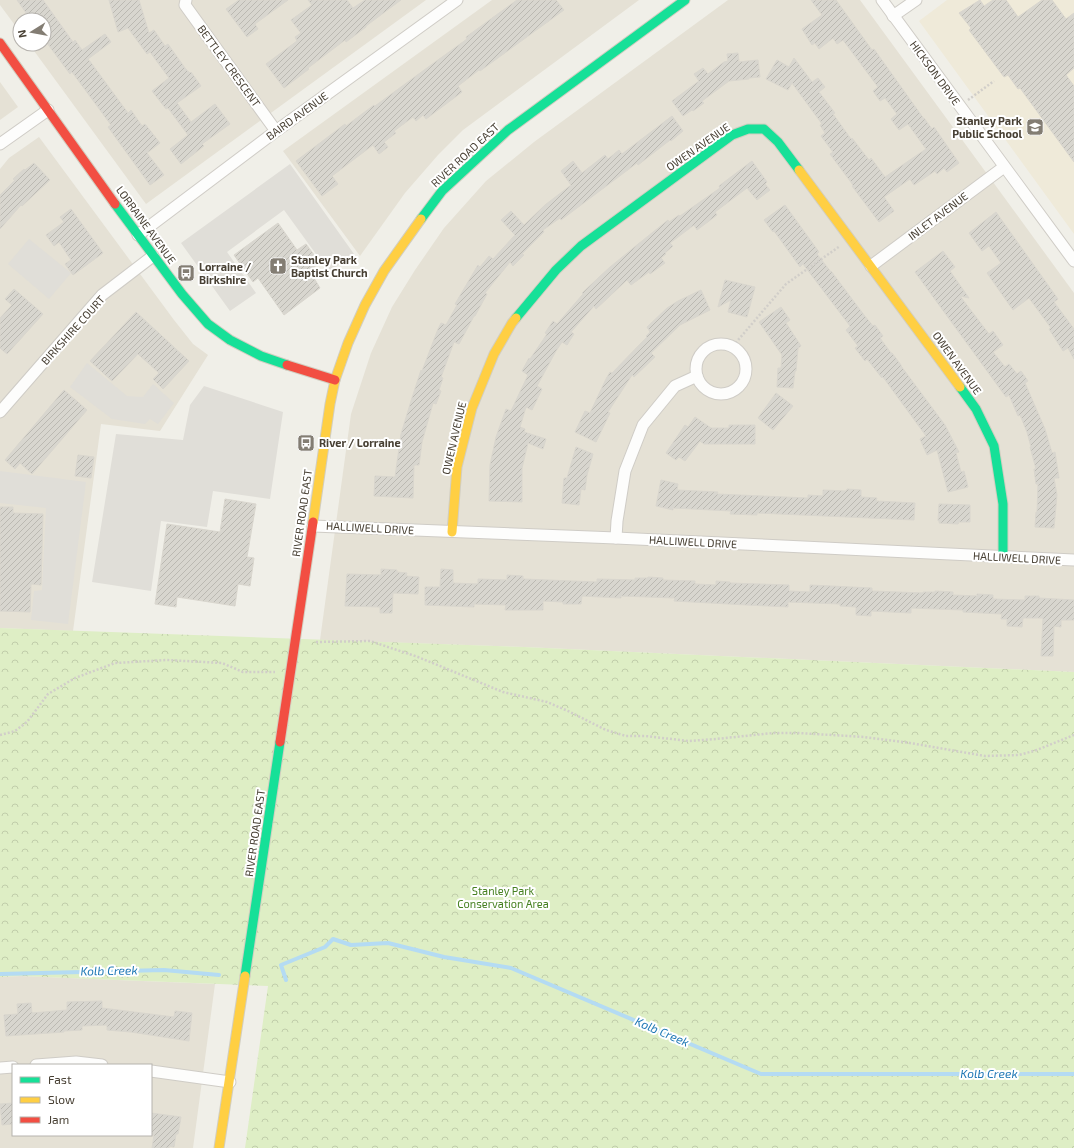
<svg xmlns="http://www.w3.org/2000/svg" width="1074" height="1148" viewBox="0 0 1074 1148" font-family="'Exo 2',sans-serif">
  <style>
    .residential { fill: #e5e1d5; fill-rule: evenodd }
    .education { fill: #efead9 }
    .park { fill: url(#park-crowns) }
    .parking { fill: #e0ded8 }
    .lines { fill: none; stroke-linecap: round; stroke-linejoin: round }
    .stream { stroke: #b4dbf3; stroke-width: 4 }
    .building { fill: url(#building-hatch); stroke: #d9d6ce }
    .street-casing { stroke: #cfccc6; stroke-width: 13 }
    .fast-casing { stroke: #d2cec0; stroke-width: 11 }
    .slow-casing { stroke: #d2cec0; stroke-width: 11 }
    .jam-casing { stroke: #d2cec0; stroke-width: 11 }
    .path { stroke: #d1cec9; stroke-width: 2.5; stroke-dasharray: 2 2; stroke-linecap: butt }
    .street { stroke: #fdfdfc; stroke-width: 11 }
    .fast { stroke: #16e098; stroke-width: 9 }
    .slow { stroke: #ffcf43; stroke-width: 9 }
    .jam { stroke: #f24e42; stroke-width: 9 }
    .labels { text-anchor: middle; stroke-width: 4; stroke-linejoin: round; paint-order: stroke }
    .street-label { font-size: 11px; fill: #484034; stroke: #fff }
    .poi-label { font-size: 11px; font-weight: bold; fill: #484034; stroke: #fff; text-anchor: start }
    .park-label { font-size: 11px; fill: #468021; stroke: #fff }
    .water-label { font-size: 12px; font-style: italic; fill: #2179b6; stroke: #fff }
  </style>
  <defs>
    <pattern id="park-crowns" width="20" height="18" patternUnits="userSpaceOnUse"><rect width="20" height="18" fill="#deeec5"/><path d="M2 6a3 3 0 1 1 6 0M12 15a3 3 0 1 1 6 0" fill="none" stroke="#c0cdaa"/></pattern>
    <pattern id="building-hatch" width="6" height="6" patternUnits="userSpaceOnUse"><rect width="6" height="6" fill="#d8d6cf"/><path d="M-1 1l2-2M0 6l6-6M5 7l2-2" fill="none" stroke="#bbb9b2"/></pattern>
  </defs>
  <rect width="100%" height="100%" fill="#f0efe8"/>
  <g class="residential">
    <path d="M 0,0 L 426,0 L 146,204 L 29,44 L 44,44 L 44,20 L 20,20 L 20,32 L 0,5 Z"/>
    <path d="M 492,0 L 639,0 L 463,130 L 438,155 L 405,193 L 360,256 L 283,151 Z"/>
    <path d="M 728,0 L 860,0 L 1074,293 L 1074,672 L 524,647 L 320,640 L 351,414 L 371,353 L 392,307 L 415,270 L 444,228 L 486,181 L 534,142 Z"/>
    <path d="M 0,82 L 18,107 L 0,120 Z"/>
    <path d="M 39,137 L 174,320 L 193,344 L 208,355 L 160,431 L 101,424 L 73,631 L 0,628 L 0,169 L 9,158 Z"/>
    <path d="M 20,976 L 215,984 L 193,1148 L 0,1148 L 0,977 ZM 13,1065 L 151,1065 L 151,1135 L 13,1135 Z"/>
  </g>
  <path class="education" d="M 947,0 L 1074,0 L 1074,234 L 919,21 Z"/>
  <path class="park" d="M 0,628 L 524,647 L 1074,672 L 1074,1148 L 245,1148 L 268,986 L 20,976 L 0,977 Z"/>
  <g class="parking">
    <path d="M 290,164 L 354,254 L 329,272 L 284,210 L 227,252 L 256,293 L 230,311 L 181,243 Z"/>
    <path d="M 29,239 L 71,273 L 49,299 L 8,264 Z"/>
    <path d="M 87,363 L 127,396 L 143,397 L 153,384 L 174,403 L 158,424 L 150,419 L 145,424 L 112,419 L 70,387 Z"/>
    <path d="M 204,386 L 283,412 L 270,499 L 213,491 L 207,527 L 161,521 L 151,591 L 92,582 L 116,434 L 183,440 L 190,405 Z"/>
    <path d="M 0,471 L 86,482 L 68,624 L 31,620 L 34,591 L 42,590 L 46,508 L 0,503 Z"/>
  </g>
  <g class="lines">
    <g class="stream">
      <path d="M 0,974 L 164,970 L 219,975"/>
      <path d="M 286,980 L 281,965 L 325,947 L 333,939 L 351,945 L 388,943 L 444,957 L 511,968 L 761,1074 L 1074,1074"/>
    </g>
  </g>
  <g class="building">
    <path d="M 17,0 L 43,0 L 73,42 L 75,40 L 82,50 L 105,34 L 111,42 L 88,59 L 89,60 L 128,113 L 131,110 L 142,126 L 145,124 L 160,143 L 147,153 L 164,175 L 150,185 L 108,127 L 111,125 L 72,72 L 70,74 L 44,39 L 44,20 L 31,20 Z"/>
    <path d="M 109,0 L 139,0 L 149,33 L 154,30 L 165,46 L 168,44 L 185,68 L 190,73 L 191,72 L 201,86 L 177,103 L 191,122 L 215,104 L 230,124 L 202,144 L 204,146 L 181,164 L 170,149 L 188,135 L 168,108 L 166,109 L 152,91 L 169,78 L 150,52 L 147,54 L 128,28 L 118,32 Z"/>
    <path d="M 239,0 L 288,0 L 255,24 L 258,29 L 247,37 L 226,9 Z"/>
    <path d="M 308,0 L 347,0 L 353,8 L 365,0 L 401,0 L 366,26 L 366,27 L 346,42 L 345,40 L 308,68 L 309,69 L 284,88 L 266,64 L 297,41 L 295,37 L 301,33 L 291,20 L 312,5 Z"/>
    <path d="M 517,0 L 556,0 L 564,10 L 480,71 L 479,70 L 458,86 L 462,92 L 426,119 L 423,115 L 416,121 L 413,117 L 394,131 L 396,133 L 384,142 L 388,147 L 379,154 L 373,145 L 332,176 L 338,184 L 322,196 L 296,161 L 345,124 L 346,126 L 374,105 L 375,106 L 431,65 L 467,39 L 466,37 Z"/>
    <path d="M 811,0 L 836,0 L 872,50 L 874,49 L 924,119 L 924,118 L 932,129 L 934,127 L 959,163 L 947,172 L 944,168 L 937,174 L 935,171 L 914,185 L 910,179 L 884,197 L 894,211 L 879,222 L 852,186 L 853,185 L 830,154 L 833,152 L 821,136 L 825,133 L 820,125 L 822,124 L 792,83 L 788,90 L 766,79 L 777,60 L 789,67 L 794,58 L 812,82 L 818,78 L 825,87 L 819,92 L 835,113 L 833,114 L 851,139 L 852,138 L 869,160 L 871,158 L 885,177 L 926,149 L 908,124 L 899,130 L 891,119 L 897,114 L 885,98 L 880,101 L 873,91 L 878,87 L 843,40 L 837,44 L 833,38 L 819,49 L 815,43 L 812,45 L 802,29 L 822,15 Z"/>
    <path d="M 980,0 L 984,6 L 993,0 L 1006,0 L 1018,17 L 1042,0 L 1052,0 L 1066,19 L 1074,13 L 1074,68 L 1066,75 L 1074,86 L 1074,162 L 1020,88 L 1018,89 L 1008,75 L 1004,77 L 969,30 L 971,28 L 959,13 Z"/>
    <path d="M 738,53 L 739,62 L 758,60 L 760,77 L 749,78 L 749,79 L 729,81 L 702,101 L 704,103 L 693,111 L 692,110 L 683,116 L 672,101 L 699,81 L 694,74 L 703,68 L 708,74 L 724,62 L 728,61 L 727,54 Z"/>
    <path d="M 672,116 L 683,131 L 671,141 L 670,140 L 638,165 L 637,163 L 561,220 L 560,218 L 543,230 L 544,232 L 522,254 L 524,255 L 513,266 L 510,262 L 485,293 L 487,294 L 475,316 L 474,316 L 459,344 L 454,342 L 441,377 L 443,378 L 439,390 L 441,391 L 436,404 L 433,403 L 422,442 L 419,465 L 414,465 L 413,498 L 374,496 L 375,476 L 395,477 L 401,434 L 411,401 L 421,370 L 422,371 L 438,329 L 441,323 L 446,325 L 457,305 L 455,304 L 478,265 L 480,267 L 489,256 L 493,259 L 515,235 L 501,220 L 511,211 L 524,225 L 545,205 L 571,185 L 561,171 L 573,161 L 582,173 L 605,155 L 608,159 L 619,150 L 622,154 Z"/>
    <path d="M 752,161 L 767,182 L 765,184 L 770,190 L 757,200 L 747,188 L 715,212 L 717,215 L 697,230 L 694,225 L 670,243 L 673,246 L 665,253 L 666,254 L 661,258 L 665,263 L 650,274 L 649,272 L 631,285 L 627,280 L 596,309 L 594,306 L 571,332 L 574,334 L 567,345 L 562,342 L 556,351 L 537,386 L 542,389 L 532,410 L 526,407 L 520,427 L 525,429 L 524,432 L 546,439 L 543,449 L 528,443 L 522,468 L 522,502 L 489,501 L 490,465 L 496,437 L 506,409 L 511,411 L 528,375 L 522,371 L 529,358 L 530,359 L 547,334 L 545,333 L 553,321 L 557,324 L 583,294 L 582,293 L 610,267 L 632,249 L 668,220 L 669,222 L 679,215 L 680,216 L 720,188 L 719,186 Z"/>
    <path d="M 34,163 L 50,180 L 22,206 L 21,205 L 0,229 L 0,195 L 15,180 L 13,179 L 24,169 L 25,170 Z"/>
    <path d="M 785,205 L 819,252 L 817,254 L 831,272 L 831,271 L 864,315 L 873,326 L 875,325 L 883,336 L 880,338 L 891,353 L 892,353 L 901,365 L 901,366 L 945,425 L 959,452 L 956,453 L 961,472 L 964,471 L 968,487 L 948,492 L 937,450 L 927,455 L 920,439 L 926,436 L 883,377 L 882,378 L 867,359 L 865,361 L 855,348 L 858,346 L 846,330 L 850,326 L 803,264 L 800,267 L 774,231 L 773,232 L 764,220 Z"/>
    <path d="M 71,209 L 103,253 L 73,275 L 65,264 L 71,260 L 59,242 L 54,246 L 46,235 L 64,222 L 60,217 Z"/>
    <path d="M 996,212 L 1058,299 L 1054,302 L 1074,329 L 1074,359 L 1068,348 L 1063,351 L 1049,329 L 1051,328 L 1029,298 L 1013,310 L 987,273 L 1001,263 L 989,246 L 982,251 L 969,233 Z"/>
    <path d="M 278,223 L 297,250 L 306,244 L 320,263 L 309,270 L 320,288 L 284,315 L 258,278 L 253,282 L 234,255 Z"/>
    <path d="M 943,251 L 955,267 L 950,271 L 969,298 L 960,296 L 989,334 L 993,331 L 1003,345 L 993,352 L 1005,367 L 1009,364 L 1017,374 L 1021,371 L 1028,381 L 1025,383 L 1045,429 L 1052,453 L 1055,452 L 1059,478 L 1054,478 L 1057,495 L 1054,528 L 1035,527 L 1036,512 L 1037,512 L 1038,484 L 1036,484 L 1034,469 L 1036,469 L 1030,447 L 1031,447 L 1027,432 L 1020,415 L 1018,416 L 1009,395 L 1006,397 L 915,272 Z"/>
    <path d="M 725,280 L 755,287 L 747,317 L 728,312 L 731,300 L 718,307 Z"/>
    <path d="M 14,289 L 43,314 L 7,354 L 0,348 L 0,318 L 12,305 L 5,299 Z"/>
    <path d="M 701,290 L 710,310 L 680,325 L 651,353 L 655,357 L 634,377 L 632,375 L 608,412 L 610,413 L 596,442 L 575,432 L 585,411 L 590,413 L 606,379 L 610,372 L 612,373 L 647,337 L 646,336 L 650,332 L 647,327 L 667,308 L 678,301 Z"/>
    <path d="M 781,307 L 790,320 L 786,323 L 801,346 L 798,348 L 796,371 L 795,371 L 793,388 L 777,387 L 778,368 L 781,368 L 782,355 L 759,322 Z"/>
    <path d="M 136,312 L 189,361 L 163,389 L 153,379 L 159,373 L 138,354 L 112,381 L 90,361 Z"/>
    <path d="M 64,390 L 87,410 L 32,474 L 20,463 L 15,469 L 5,460 Z"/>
    <path d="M 776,393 L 793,406 L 773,430 L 758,418 Z"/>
    <path d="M 695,417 L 711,428 L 729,428 L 729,425 L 755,425 L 755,444 L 704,444 L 700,441 L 685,461 L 679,457 L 676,460 L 666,453 L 685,425 L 688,427 Z"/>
    <path d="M 576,447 L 593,454 L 587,475 L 585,490 L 581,489 L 579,505 L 562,503 L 564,478 L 567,478 Z"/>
    <path d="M 78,455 L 94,457 L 91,478 L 75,476 Z"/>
    <path d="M 661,480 L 678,484 L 677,490 L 718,492 L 717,494 L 808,498 L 808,495 L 823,496 L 823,490 L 846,491 L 847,489 L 861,490 L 861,497 L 877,498 L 876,501 L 915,503 L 914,520 L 757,513 L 757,515 L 730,514 L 731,511 L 673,508 L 673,510 L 656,506 Z"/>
    <path d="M 225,499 L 256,504 L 247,557 L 254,558 L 250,586 L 238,584 L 235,606 L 177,597 L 176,607 L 155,604 L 167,524 L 220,532 Z"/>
    <path d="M 939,504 L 970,505 L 970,522 L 959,522 L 958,524 L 939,523 L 940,521 L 938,521 Z"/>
    <path d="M 0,507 L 13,507 L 13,513 L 43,514 L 41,585 L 31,584 L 30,612 L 0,611 Z"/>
    <path d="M 381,569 L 397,570 L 397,572 L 407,573 L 406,576 L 419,577 L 418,594 L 393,593 L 392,613 L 380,613 L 380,607 L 345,606 L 347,574 L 381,575 Z"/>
    <path d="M 441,569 L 453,570 L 453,583 L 478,584 L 478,579 L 507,580 L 507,575 L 523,576 L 523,579 L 597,582 L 597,579 L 635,580 L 635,578 L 647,578 L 648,577 L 663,578 L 663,580 L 695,581 L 695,584 L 716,585 L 716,581 L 730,582 L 730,583 L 789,585 L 789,591 L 810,592 L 810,585 L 872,588 L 872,591 L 923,593 L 923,592 L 935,592 L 935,591 L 953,592 L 953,595 L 977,596 L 977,594 L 993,595 L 993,599 L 1025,600 L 1025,596 L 1039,596 L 1039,598 L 1074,600 L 1074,620 L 1061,620 L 1061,627 L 1054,626 L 1053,656 L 1041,656 L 1043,618 L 1023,618 L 1022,627 L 1007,626 L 1007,619 L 1001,619 L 1002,614 L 963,612 L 963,610 L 911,608 L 911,613 L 871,611 L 871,616 L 856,615 L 856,607 L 840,606 L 840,604 L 788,602 L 788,607 L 747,605 L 674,601 L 675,598 L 621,596 L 621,598 L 582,596 L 581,604 L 563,604 L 563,602 L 543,601 L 543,610 L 505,610 L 506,605 L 474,604 L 474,607 L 425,605 L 425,587 L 440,587 Z"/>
    <path d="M 102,1001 L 102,1008 L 174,1017 L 175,1011 L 192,1013 L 189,1041 L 131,1032 L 107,1030 L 107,1025 L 82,1026 L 82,1030 L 64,1031 L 64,1032 L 6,1036 L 4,1015 L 18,1014 L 17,1004 L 31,1003 L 32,1013 L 67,1010 L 67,1002 Z"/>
    <path d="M 13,1103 L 13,1124 L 2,1125 L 0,1104 Z"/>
    <path d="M 151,1113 L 181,1117 L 178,1134 L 176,1134 L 174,1147 L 169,1146 L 169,1148 L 152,1148 L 154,1135 L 151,1135 Z"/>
  </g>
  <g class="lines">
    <defs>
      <g id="street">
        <path d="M 186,0 L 185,5 L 276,131"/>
        <path d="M 882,0 L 1074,261"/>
        <path d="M 893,16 L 916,0"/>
        <path d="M 0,144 L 48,110"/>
        <path d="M 138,235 L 276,131 L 457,0"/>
        <path d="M 871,266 L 1004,167"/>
        <circle cx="721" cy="369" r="25"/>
        <path d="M 0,412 L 102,295 L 153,256"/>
        <path d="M 313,526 L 616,538 L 1074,560"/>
        <path d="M 616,538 L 617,521 L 625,471 L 643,425 L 675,386 L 697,376"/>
        <path d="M 36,1065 L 76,1062 L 102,1065"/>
        <path d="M 0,1068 L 13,1067"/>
        <path d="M 151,1071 L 230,1082"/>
      </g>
      <g id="fast">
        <path d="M 115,204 L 182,294 L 208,324 L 230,340 L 261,356 L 287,365"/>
        <path d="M 421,219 L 442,191 L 508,130 L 685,0"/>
        <path d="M 516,318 L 556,270 L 581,246 L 732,135 L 748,129 L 764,129 L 778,142 L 799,170"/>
        <path d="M 960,387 L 976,409 L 994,446 L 1003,504 L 1003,557"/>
        <path d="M 245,976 L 280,742"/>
      </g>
      <g id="slow">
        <path d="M 799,170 L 960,387"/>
        <path d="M 313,522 L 330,404 L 335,380 L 348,343 L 365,305 L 384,271 L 421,219"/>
        <path d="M 452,532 L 457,467 L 472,408 L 494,354 L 512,323 L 516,318"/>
        <path d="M 219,1148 L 245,976"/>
      </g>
      <g id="jam">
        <path d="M 0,43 L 115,204"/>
        <path d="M 287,365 L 335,380"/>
        <path d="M 280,742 L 313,522"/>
      </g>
    </defs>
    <use href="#street" class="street-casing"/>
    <use href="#fast" class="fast-casing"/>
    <use href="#slow" class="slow-casing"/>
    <use href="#jam" class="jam-casing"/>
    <g class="path">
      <path d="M 968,100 L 994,81"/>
      <path d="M 733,346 L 786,284 L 840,246"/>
      <path d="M 316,642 L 370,641 L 418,657 L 503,692 L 547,702 L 568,711 L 606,730 L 626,736 L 645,736 L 689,741 L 716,739 L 773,733 L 799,733 L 864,737 L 910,743 L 985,756 L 1019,755 L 1037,750 L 1074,735"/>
      <path d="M 0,735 L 15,731 L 27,722 L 48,694 L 75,678 L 115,663 L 167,660 L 222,663 L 243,672 L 275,672"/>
    </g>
    <use href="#street" class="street"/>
    <use href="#fast" class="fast"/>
    <use href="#slow" class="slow"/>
    <use href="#jam" class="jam"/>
  </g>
  <defs>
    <symbol id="school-square" viewBox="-11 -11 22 22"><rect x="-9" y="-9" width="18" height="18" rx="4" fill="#837d73" stroke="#fff"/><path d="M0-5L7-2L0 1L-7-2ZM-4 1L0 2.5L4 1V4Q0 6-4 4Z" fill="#fff"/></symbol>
    <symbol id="church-square" viewBox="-11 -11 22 22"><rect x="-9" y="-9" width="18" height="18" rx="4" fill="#837d73" stroke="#fff"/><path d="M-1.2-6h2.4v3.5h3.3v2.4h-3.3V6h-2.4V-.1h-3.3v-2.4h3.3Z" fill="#fff"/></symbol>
    <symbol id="bus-square" viewBox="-11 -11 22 22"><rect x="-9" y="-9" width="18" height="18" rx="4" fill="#837d73" stroke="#fff"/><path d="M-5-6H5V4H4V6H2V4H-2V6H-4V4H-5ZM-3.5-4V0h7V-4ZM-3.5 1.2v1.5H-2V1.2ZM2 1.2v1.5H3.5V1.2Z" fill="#fff"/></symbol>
  </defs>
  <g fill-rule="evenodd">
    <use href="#school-square" x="1025" y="117" width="20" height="20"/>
    <use href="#church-square" x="268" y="256" width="20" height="20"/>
    <use href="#bus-square" x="176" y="263" width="20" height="20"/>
    <use href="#bus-square" x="296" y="433" width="20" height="20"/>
  </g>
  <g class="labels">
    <g class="street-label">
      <text transform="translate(229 66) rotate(54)" y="4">BETTLEY CRESCENT</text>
      <text transform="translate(935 73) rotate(54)" y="4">HICKSON DRIVE</text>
      <text transform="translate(297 116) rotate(-36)" y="4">BAIRD AVENUE</text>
      <text transform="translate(698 147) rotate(-35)" y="4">OWEN AVENUE</text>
      <text transform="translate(465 155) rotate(-43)" y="4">RIVER ROAD EAST</text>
      <text transform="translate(938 216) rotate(-37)" y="4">INLET AVENUE</text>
      <text transform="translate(146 225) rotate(54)" y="4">LORRAINE AVENUE</text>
      <text transform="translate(73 330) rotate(-48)" y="4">BIRKSHIRE COURT</text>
      <text transform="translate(957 363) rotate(54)" y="4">OWEN AVENUE</text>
      <text transform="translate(454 438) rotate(-77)" y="4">OWEN AVENUE</text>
      <text transform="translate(302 513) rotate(-82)" y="4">RIVER ROAD EAST</text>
      <text transform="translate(370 528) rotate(3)" y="4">HALLIWELL DRIVE</text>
      <text transform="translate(693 542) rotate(3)" y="4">HALLIWELL DRIVE</text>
      <text transform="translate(1017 558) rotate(3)" y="4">HALLIWELL DRIVE</text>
      <text transform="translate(255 833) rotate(-82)" y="4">RIVER ROAD EAST</text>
    </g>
    <g class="poi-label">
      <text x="1022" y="125" text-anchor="end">Stanley Park<tspan x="1022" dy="13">Public School</tspan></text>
      <text x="291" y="264">Stanley Park<tspan x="291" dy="13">Baptist Church</tspan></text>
      <text x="199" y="271">Lorraine /<tspan x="199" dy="13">Birkshire</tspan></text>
      <text x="319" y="447">River / Lorraine</text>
    </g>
    <g class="park-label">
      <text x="503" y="895">Stanley Park<tspan x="503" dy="13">Conservation Area</tspan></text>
    </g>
    <g class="water-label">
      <text transform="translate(109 971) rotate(-1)" y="4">Kolb Creek</text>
      <text transform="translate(662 1032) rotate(23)" y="4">Kolb Creek</text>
      <text x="989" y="1078">Kolb Creek</text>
    </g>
  </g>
  <rect x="12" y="1064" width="140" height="72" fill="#ffffff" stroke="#b6b3ae"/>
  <rect x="20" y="1077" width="20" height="6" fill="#16e098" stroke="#b6b3ae"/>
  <text x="48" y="1084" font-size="12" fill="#484034">Fast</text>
  <rect x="20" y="1097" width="20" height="6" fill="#ffcf43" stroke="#b6b3ae"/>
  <text x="48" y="1104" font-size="12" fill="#484034">Slow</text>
  <rect x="20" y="1117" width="20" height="6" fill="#f24e42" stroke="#b6b3ae"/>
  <text x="48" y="1124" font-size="12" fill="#484034">Jam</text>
  <g transform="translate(32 32) rotate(259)"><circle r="19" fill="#ffffff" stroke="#b6b3ae"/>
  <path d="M0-3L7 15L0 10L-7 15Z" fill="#837d73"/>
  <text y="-6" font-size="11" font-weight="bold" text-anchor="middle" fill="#484034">N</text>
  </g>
</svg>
